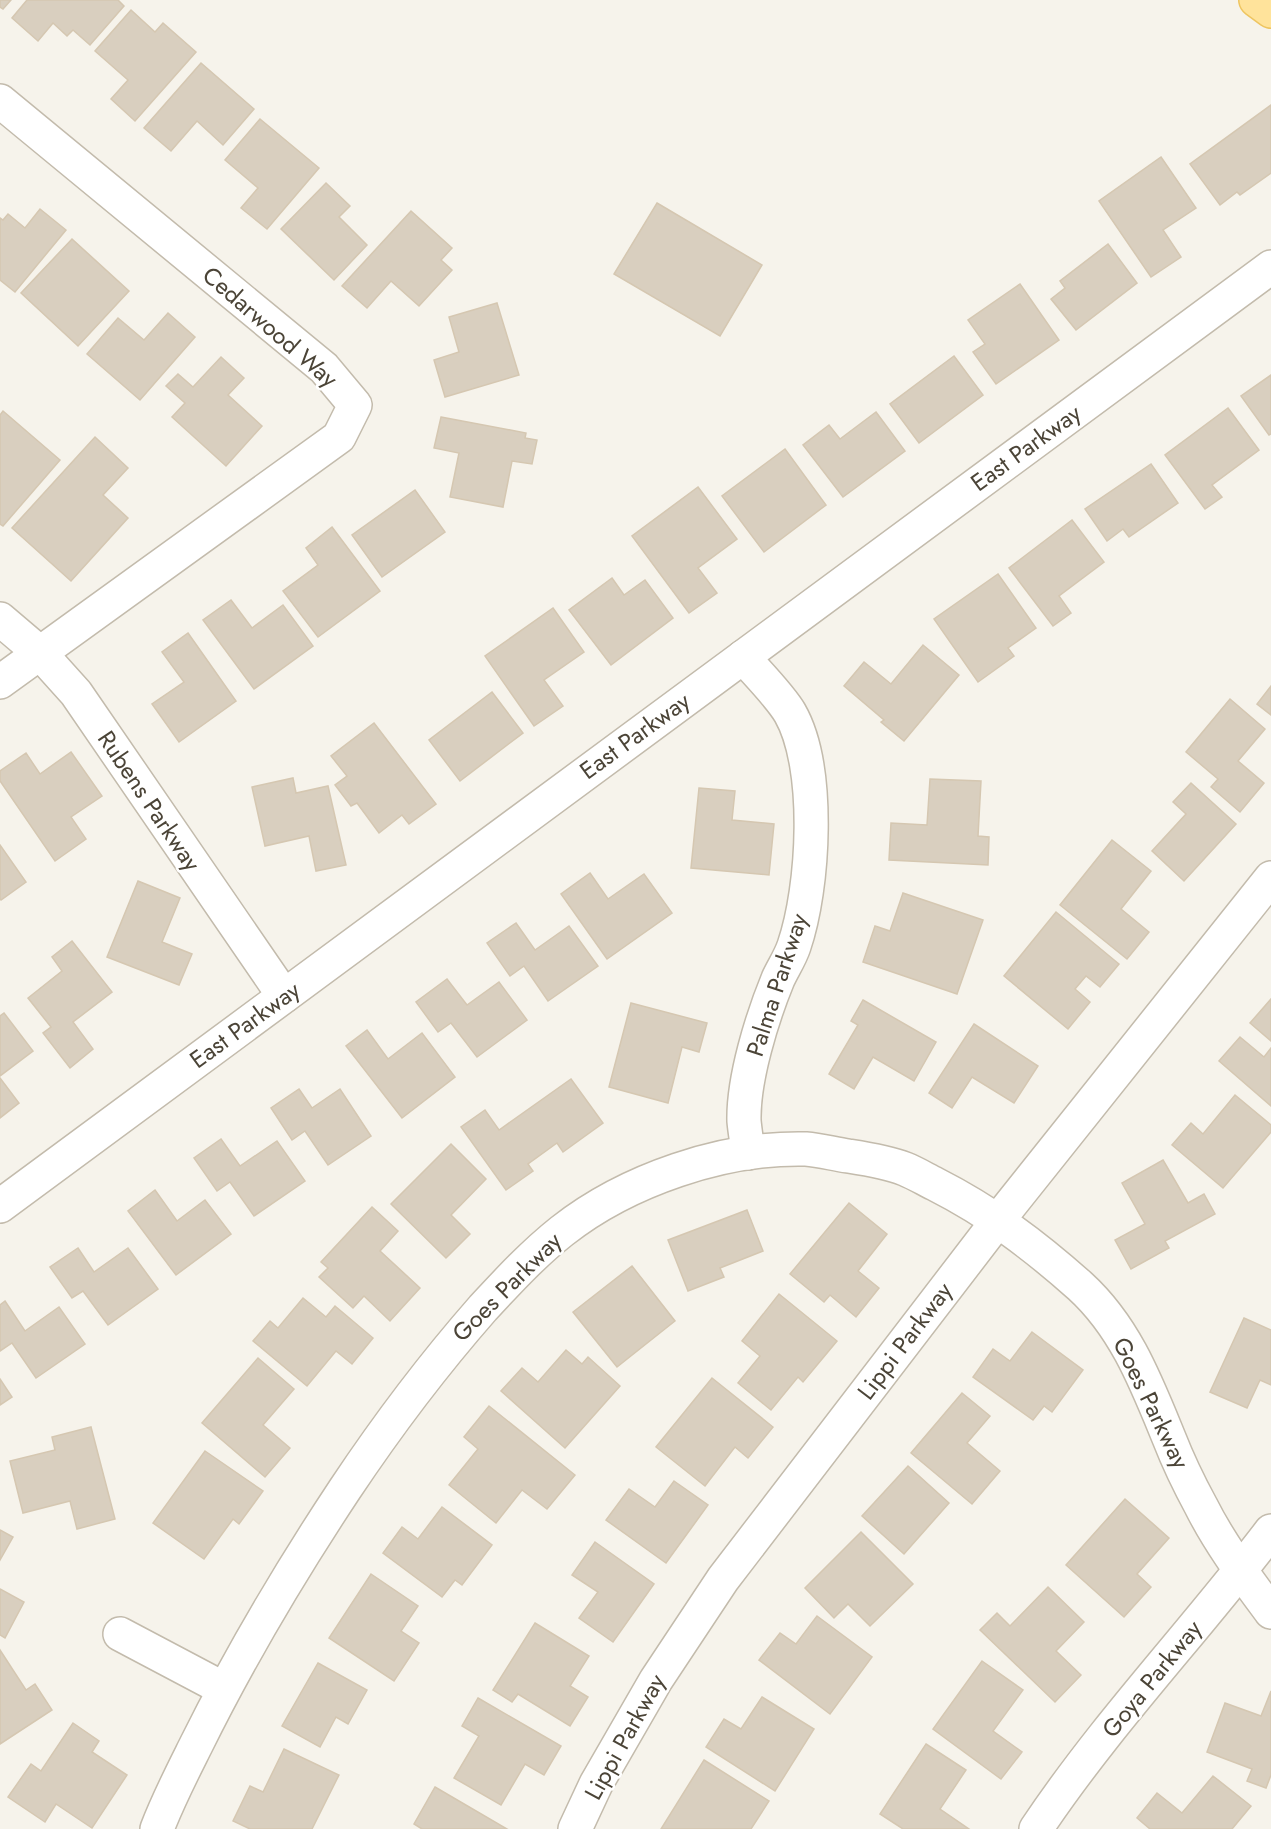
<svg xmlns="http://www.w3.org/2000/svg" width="1271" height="1829" viewBox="0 0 1271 1829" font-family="Jost,sans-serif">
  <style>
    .building { fill: #d9cfbf; stroke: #d5c7b1; stroke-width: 1.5 }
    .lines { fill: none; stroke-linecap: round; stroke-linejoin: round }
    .minor-casing { stroke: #c3bbac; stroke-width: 36 }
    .major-casing { stroke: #eec561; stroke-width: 36 }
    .minor { stroke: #fff; stroke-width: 33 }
    .major { stroke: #ffe39b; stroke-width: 33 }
    .labels { text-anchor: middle; stroke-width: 5; stroke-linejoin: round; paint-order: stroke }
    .street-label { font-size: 24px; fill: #4b4437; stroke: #fff }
  </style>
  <rect width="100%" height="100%" fill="#f6f3eb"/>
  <g class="building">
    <path d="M 0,0 L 11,0 L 3,9 L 0,7 Z"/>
    <path d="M 27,0 L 118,0 L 124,6 L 90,45 L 73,30 L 67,36 L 53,23 L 38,41 L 12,18 Z"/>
    <path d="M 131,10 L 155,32 L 163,23 L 196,52 L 135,121 L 111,99 L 128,80 L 95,51 Z"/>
    <path d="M 201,63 L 254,109 L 223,145 L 197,121 L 171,151 L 144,128 Z"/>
    <path d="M 1271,105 L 1271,173 L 1240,195 L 1237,192 L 1220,205 L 1190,164 Z"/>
    <path d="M 260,119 L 319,168 L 267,229 L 241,208 L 258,188 L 225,160 Z"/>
    <path d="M 1161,157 L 1196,208 L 1163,230 L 1181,257 L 1151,277 L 1099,201 Z"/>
    <path d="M 326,183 L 350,206 L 339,217 L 367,245 L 334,280 L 281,229 Z"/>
    <path d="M 657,203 L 762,265 L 720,336 L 614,274 Z"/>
    <path d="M 40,209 L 66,230 L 15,292 L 0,280 L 0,218 L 3,220 L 8,214 L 25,228 Z"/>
    <path d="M 411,211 L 452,248 L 441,260 L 452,270 L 419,306 L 391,281 L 367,308 L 342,286 Z"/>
    <path d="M 72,239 L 129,291 L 78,346 L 21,293 Z"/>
    <path d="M 1108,244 L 1137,283 L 1076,330 L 1051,299 L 1065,288 L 1060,281 Z"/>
    <path d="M 1020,284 L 1059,340 L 996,384 L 973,352 L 985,344 L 968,320 Z"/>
    <path d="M 497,303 L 519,375 L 445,397 L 434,360 L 459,352 L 449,317 Z"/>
    <path d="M 168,313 L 195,337 L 140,400 L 87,354 L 118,318 L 144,340 Z"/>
    <path d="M 954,356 L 983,395 L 919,443 L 890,404 Z"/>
    <path d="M 221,357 L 244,378 L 228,395 L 262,426 L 226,466 L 172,417 L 185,403 L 166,386 L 178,374 L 193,387 Z"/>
    <path d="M 1271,375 L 1271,434 L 1269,435 L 1241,396 Z"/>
    <path d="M 1228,408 L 1259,450 L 1212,485 L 1222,497 L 1205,509 L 1165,455 Z"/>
    <path d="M 3,411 L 60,460 L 3,526 L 0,524 L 0,415 Z"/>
    <path d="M 876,412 L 905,451 L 843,497 L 803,445 L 829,425 L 840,439 Z"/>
    <path d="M 441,417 L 526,433 L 525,438 L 537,440 L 532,464 L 512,461 L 503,507 L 450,497 L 459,453 L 434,448 Z"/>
    <path d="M 95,437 L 128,468 L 103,495 L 128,518 L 71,581 L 12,528 Z"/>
    <path d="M 785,449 L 826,505 L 764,552 L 722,496 Z"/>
    <path d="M 1151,464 L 1178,503 L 1129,537 L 1123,529 L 1107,541 L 1085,509 Z"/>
    <path d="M 698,487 L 737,539 L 698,568 L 717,593 L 689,613 L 632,536 Z"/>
    <path d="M 415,490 L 445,532 L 382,577 L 352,535 Z"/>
    <path d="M 1072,520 L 1104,562 L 1059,596 L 1071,613 L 1053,626 L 1009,568 Z"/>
    <path d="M 332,527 L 380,591 L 318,637 L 283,591 L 318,565 L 306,548 Z"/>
    <path d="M 998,574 L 1036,628 L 1008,648 L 1014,656 L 978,682 L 934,619 Z"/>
    <path d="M 612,578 L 624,595 L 645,580 L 673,618 L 611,665 L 569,610 Z"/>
    <path d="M 231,600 L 252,628 L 283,605 L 313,646 L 254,689 L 203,620 Z"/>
    <path d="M 553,608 L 584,652 L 544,680 L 563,706 L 534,726 L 485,656 Z"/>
    <path d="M 188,633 L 236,701 L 179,742 L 152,704 L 184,682 L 162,652 Z"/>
    <path d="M 923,645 L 959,675 L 904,741 L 881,722 L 884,720 L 844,686 L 864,662 L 891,684 Z"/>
    <path d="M 1271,686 L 1271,715 L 1257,704 Z"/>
    <path d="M 492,692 L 523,733 L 460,781 L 429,740 Z"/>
    <path d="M 1230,699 L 1265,729 L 1238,761 L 1264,783 L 1240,812 L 1211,787 L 1218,779 L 1186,752 Z"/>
    <path d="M 374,723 L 436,804 L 409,824 L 402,815 L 379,833 L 357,803 L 351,806 L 335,785 L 347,776 L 331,756 Z"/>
    <path d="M 71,752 L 102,796 L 71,817 L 86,839 L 55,861 L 0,781 L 0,771 L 26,753 L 40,774 Z"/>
    <path d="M 293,778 L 296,793 L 328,786 L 346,865 L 316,871 L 309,836 L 265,846 L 252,787 Z"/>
    <path d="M 930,779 L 981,781 L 978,836 L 989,837 L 988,865 L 889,860 L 891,823 L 927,825 Z"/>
    <path d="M 1191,783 L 1236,824 L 1184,881 L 1152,851 L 1186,814 L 1173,802 Z"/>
    <path d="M 699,788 L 735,791 L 732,820 L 774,824 L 769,875 L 691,868 Z"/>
    <path d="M 1112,840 L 1151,871 L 1121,909 L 1149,932 L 1127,959 L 1060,905 Z"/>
    <path d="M 0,845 L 26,882 L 1,900 L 0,899 Z"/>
    <path d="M 590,873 L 608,899 L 644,874 L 672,913 L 607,959 L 561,894 Z"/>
    <path d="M 138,881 L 180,898 L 162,942 L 192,954 L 179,985 L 107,957 Z"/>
    <path d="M 903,893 L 983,920 L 957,994 L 863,962 L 875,926 L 890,931 Z"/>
    <path d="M 1056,912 L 1119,964 L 1100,987 L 1086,976 L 1075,989 L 1090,1002 L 1068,1029 L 1004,976 Z"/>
    <path d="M 516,923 L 535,950 L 569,926 L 598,966 L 548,1001 L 524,966 L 510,976 L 487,943 Z"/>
    <path d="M 72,941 L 112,992 L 73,1022 L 93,1049 L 70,1068 L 43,1033 L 51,1027 L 28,998 L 62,971 L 52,957 Z"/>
    <path d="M 447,979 L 467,1005 L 499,982 L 527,1020 L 477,1057 L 451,1023 L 438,1032 L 416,1002 Z"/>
    <path d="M 1271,999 L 1271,1041 L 1250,1023 Z"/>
    <path d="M 863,1000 L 936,1042 L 914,1081 L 873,1057 L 854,1089 L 829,1074 L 858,1025 L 851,1021 Z"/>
    <path d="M 631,1003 L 707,1023 L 699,1052 L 682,1047 L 668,1103 L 609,1087 Z"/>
    <path d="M 4,1013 L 33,1051 L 0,1076 L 0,1016 Z"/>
    <path d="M 974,1024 L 1038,1066 L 1014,1103 L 972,1077 L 952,1108 L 929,1093 Z"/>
    <path d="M 367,1030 L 388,1059 L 422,1033 L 455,1077 L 402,1118 L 346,1046 Z"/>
    <path d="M 1240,1037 L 1264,1057 L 1271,1048 L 1271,1106 L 1219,1061 Z"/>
    <path d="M 0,1078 L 19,1103 L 0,1118 Z"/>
    <path d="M 571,1079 L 603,1123 L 563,1152 L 557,1143 L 528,1164 L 533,1171 L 506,1190 L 461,1127 L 485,1110 L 499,1130 Z"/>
    <path d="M 299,1089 L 312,1108 L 340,1089 L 371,1136 L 328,1165 L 305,1131 L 292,1140 L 271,1108 Z"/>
    <path d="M 1235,1095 L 1271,1125 L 1271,1132 L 1223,1188 L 1172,1145 L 1191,1123 L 1203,1134 Z"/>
    <path d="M 221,1139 L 240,1166 L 277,1141 L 305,1181 L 254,1216 L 230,1182 L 217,1191 L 194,1158 Z"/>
    <path d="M 451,1144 L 486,1179 L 451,1215 L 470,1234 L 446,1258 L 391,1204 Z"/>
    <path d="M 1163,1160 L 1188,1203 L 1204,1194 L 1215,1214 L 1165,1241 L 1169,1248 L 1131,1269 L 1115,1240 L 1145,1224 L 1122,1183 Z"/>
    <path d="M 155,1190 L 177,1221 L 205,1200 L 231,1234 L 176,1275 L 128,1211 Z"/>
    <path d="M 849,1203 L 887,1234 L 858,1271 L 879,1288 L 856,1317 L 830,1295 L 824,1302 L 790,1274 Z"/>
    <path d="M 372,1207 L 398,1231 L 380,1251 L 420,1288 L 390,1321 L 364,1296 L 353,1308 L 319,1277 L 328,1268 L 321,1262 Z"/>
    <path d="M 747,1210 L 763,1251 L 720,1268 L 724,1277 L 688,1291 L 668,1240 Z"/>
    <path d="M 78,1248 L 94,1272 L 128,1248 L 158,1289 L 108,1325 L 83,1291 L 72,1298 L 50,1267 Z"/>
    <path d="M 632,1266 L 675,1321 L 617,1367 L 573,1312 Z"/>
    <path d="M 779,1294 L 837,1341 L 803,1382 L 798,1377 L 771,1410 L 738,1383 L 760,1356 L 742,1341 Z"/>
    <path d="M 303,1298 L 326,1317 L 335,1306 L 373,1338 L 352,1364 L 336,1351 L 307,1386 L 253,1341 L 270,1321 L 278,1328 Z"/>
    <path d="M 5,1301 L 25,1331 L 59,1307 L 85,1344 L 36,1378 L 12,1343 L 0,1351 L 0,1305 Z"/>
    <path d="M 1244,1318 L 1271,1330 L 1271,1385 L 1260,1380 L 1247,1408 L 1210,1392 Z"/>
    <path d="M 1032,1332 L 1083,1370 L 1052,1412 L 1044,1406 L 1033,1420 L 973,1377 L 993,1349 L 1010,1361 Z"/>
    <path d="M 566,1350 L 582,1364 L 588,1357 L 620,1386 L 565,1448 L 501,1391 L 522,1368 L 538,1382 Z"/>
    <path d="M 258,1358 L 294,1389 L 263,1425 L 290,1448 L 265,1477 L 202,1423 Z"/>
    <path d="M 712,1378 L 773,1427 L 748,1458 L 735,1447 L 705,1486 L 656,1447 Z"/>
    <path d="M 0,1379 L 12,1397 L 0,1405 Z"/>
    <path d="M 962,1393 L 990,1416 L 967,1443 L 1000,1471 L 972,1504 L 911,1453 Z"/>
    <path d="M 489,1406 L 575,1475 L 547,1509 L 522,1490 L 496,1523 L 449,1485 L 478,1449 L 464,1437 Z"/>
    <path d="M 91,1427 L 115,1519 L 77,1529 L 70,1501 L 23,1513 L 10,1461 L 55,1450 L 52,1437 Z"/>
    <path d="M 205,1451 L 263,1491 L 239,1524 L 233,1519 L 204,1559 L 153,1523 Z"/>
    <path d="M 908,1466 L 949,1503 L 904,1554 L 862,1516 Z"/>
    <path d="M 674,1481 L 708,1505 L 666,1563 L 606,1520 L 629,1489 L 655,1507 Z"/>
    <path d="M 1125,1499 L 1169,1538 L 1137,1574 L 1151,1587 L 1124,1617 L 1066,1565 Z"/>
    <path d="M 442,1507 L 492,1545 L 462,1585 L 455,1580 L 442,1597 L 383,1553 L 402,1527 L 418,1539 Z"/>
    <path d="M 0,1530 L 13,1537 L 0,1560 Z"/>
    <path d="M 861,1532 L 913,1584 L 870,1626 L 848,1604 L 834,1618 L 805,1588 Z"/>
    <path d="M 595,1542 L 654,1584 L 613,1642 L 579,1618 L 598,1592 L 572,1575 Z"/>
    <path d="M 371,1574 L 418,1606 L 401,1631 L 419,1643 L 394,1681 L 329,1638 Z"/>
    <path d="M 1048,1587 L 1084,1622 L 1056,1651 L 1081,1675 L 1055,1702 L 980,1630 L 997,1613 L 1010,1626 Z"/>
    <path d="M 0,1589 L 24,1602 L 5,1638 L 0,1635 Z"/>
    <path d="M 817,1616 L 872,1657 L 830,1714 L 759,1660 L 780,1633 L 796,1644 Z"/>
    <path d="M 535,1623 L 589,1656 L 570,1686 L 588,1697 L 570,1726 L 518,1694 L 512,1702 L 493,1690 Z"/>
    <path d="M 0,1650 L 26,1690 L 35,1684 L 52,1710 L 0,1744 Z"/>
    <path d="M 982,1661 L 1023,1690 L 993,1731 L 1022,1752 L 1001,1779 L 933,1729 Z"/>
    <path d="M 318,1663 L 367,1690 L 348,1724 L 336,1717 L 320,1747 L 282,1726 Z"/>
    <path d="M 1271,1691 L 1271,1775 L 1266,1788 L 1247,1781 L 1252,1769 L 1207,1752 L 1225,1703 L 1261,1716 Z"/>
    <path d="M 762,1697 L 814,1729 L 775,1791 L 706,1747 L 724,1719 L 741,1729 Z"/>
    <path d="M 478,1698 L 561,1746 L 544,1775 L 525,1764 L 501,1805 L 454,1778 L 479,1736 L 462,1726 Z"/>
    <path d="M 73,1723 L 99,1741 L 92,1752 L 127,1775 L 92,1828 L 56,1804 L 45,1822 L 8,1797 L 31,1764 L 41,1771 Z"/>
    <path d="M 926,1744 L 966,1770 L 940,1809 L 969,1829 L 903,1829 L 880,1814 Z"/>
    <path d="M 284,1749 L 339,1775 L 312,1829 L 250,1829 L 233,1821 L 250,1786 L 263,1792 Z"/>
    <path d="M 704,1760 L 769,1801 L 751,1829 L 661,1829 Z"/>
    <path d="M 1213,1776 L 1251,1806 L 1232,1829 L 1150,1829 L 1137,1818 L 1157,1793 L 1182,1813 Z"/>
    <path d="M 435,1787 L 507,1829 L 422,1829 L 414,1824 Z"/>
  </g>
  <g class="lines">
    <defs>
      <g id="minor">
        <path d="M 0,101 L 324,368 L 355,405 L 339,437 L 0,682"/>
        <path d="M 0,619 L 40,653 L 76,693 L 284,996"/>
        <path d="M 743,657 C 757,673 780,696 790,713 C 821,767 814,888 794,946 C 790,958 783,968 778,979 C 762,1018 743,1079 744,1121 C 745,1132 747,1142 748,1153"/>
        <path d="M 0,1206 L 1271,267"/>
        <path d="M 120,1634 L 224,1689"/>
        <path d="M 157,1829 C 168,1800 182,1773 196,1745 C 240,1656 290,1572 345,1489 C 387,1426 433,1365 483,1308 C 508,1281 533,1254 562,1231 C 627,1180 723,1147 806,1149 C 820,1150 834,1154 848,1156 C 867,1159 887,1162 905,1169 C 915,1173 925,1179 935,1184 C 990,1212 1034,1245 1080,1286 C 1125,1327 1146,1382 1169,1438 C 1178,1461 1189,1484 1201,1506 C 1220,1544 1246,1578 1271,1612"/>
        <path d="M 575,1829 L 596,1784 L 656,1680 L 723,1579 L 999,1219 L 1271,878"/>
        <path d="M 1036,1829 C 1106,1724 1195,1631 1271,1531"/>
      </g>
      <path id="major" d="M 1256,0 L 1271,11"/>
    </defs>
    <use href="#minor" class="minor-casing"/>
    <use href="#major" class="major-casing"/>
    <use href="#minor" class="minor"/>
    <use href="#major" class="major"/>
  </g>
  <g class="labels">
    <g class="street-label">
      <text transform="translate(270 327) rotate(41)" y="8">Cedarwood Way</text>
      <text transform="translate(1026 448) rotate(-36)" y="8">East Parkway</text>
      <text transform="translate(635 736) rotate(-36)" y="8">East Parkway</text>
      <text transform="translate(149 801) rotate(56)" y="8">Rubens Parkway</text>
      <text transform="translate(777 985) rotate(-72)" y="8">Palma Parkway</text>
      <text transform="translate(245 1025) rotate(-36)" y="8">East Parkway</text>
      <text transform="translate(507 1287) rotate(-45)" y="8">Goes Parkway</text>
      <text transform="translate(905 1341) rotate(-53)" y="8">Lippi Parkway</text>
      <text transform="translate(1151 1403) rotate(64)" y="8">Goes Parkway</text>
      <text transform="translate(1152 1679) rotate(-51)" y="8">Goya Parkway</text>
      <text transform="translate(625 1737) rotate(-61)" y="8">Lippi Parkway</text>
    </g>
  </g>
</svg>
